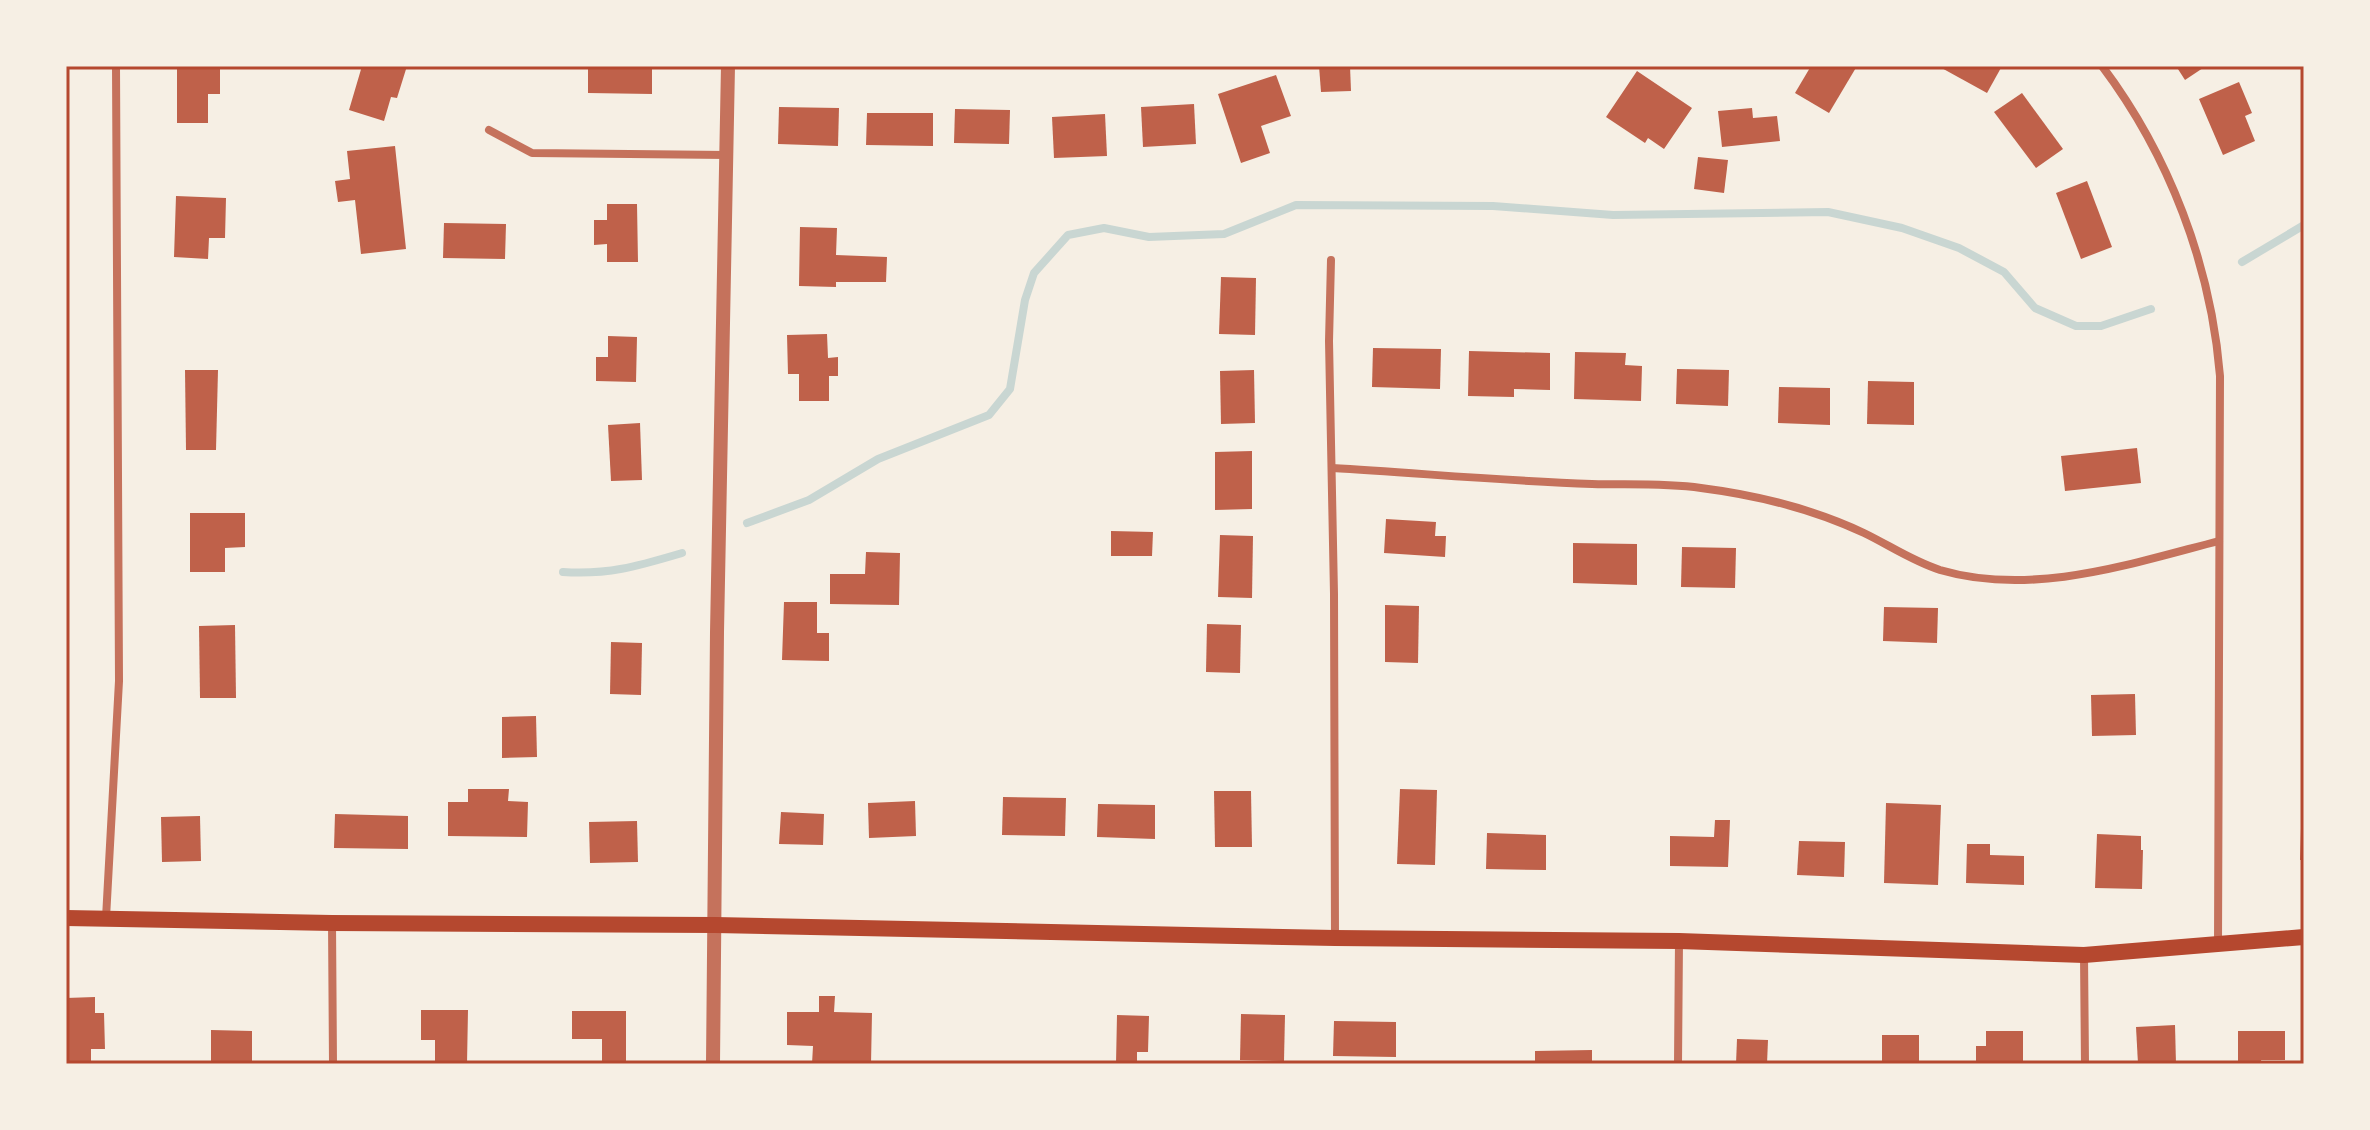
<svg xmlns="http://www.w3.org/2000/svg" width="2370" height="1130" viewBox="0 0 2370 1130" font-family="'Golos Text',sans-serif">
  <style>
    .lines { fill: none; stroke-linecap: round; stroke-linejoin: round }
    .stream { stroke: #c9d6d2; stroke-width: 8 }
    .building { fill: #bf614a }
    .minor { stroke: #c5725c; stroke-width: 8 }
    .tertiary { stroke: #c5725c; stroke-width: 14 }
    .secondary { stroke: #b5482f; stroke-width: 16 }
    .neatline { fill: none; stroke: #b5482f; stroke-width: 3 }
  </style>
  <rect width="100%" height="100%" fill="#f6efe4"/>
  <g class="lines">
    <g class="stream">
      <path d="M 2242,262 L 2304,225"/>
      <path d="M 747,523 L 809,500 L 878,459 L 989,415 L 1010,389 L 1025,300 L 1034,273 L 1068,235 L 1104,228 L 1149,237 L 1224,234 L 1296,205 L 1493,206 L 1613,215 L 1828,212 L 1902,228 L 1959,248 L 2004,272 L 2035,308 L 2076,326 L 2101,326 L 2151,309"/>
      <path d="M 563,572 C 609,575 638,566 682,553"/>
    </g>
  </g>
  <g class="building">
    <path d="M 177,66 L 220,66 L 220,94 L 208,94 L 208,123 L 177,123 Z"/>
    <path d="M 362,66 L 407,66 L 397,98 L 391,97 L 384,121 L 349,110 Z"/>
    <path d="M 588,66 L 652,66 L 652,94 L 588,93 Z"/>
    <path d="M 1319,66 L 1350,66 L 1351,91 L 1321,92 Z"/>
    <path d="M 1811,66 L 1857,66 L 1829,113 L 1795,93 Z"/>
    <path d="M 1938,66 L 2002,66 L 1987,93 Z"/>
    <path d="M 2176,66 L 2206,66 L 2185,80 Z"/>
    <path d="M 1637,71 L 1692,108 L 1664,149 L 1648,138 L 1645,143 L 1606,117 Z"/>
    <path d="M 1276,75 L 1291,116 L 1261,126 L 1270,153 L 1241,163 L 1218,94 Z"/>
    <path d="M 2239,82 L 2252,113 L 2245,116 L 2255,141 L 2223,155 L 2199,99 Z"/>
    <path d="M 2022,93 L 2063,149 L 2036,168 L 1994,112 Z"/>
    <path d="M 1194,104 L 1196,144 L 1143,147 L 1141,107 Z"/>
    <path d="M 779,107 L 839,108 L 838,146 L 778,144 Z"/>
    <path d="M 1752,108 L 1753,118 L 1777,116 L 1780,141 L 1722,147 L 1718,111 Z"/>
    <path d="M 955,109 L 1010,110 L 1009,144 L 954,143 Z"/>
    <path d="M 867,113 L 933,113 L 933,146 L 866,145 Z"/>
    <path d="M 1105,114 L 1107,156 L 1054,158 L 1052,117 Z"/>
    <path d="M 395,146 L 406,249 L 361,254 L 355,200 L 338,202 L 335,181 L 350,179 L 347,151 Z"/>
    <path d="M 1698,157 L 1728,160 L 1724,193 L 1694,189 Z"/>
    <path d="M 2087,181 L 2112,247 L 2081,259 L 2056,193 Z"/>
    <path d="M 176,196 L 226,198 L 225,238 L 209,238 L 208,259 L 174,257 Z"/>
    <path d="M 607,204 L 637,204 L 638,262 L 607,262 L 607,244 L 594,245 L 594,220 L 607,220 Z"/>
    <path d="M 444,223 L 506,224 L 505,259 L 443,258 Z"/>
    <path d="M 800,227 L 837,228 L 836,255 L 887,257 L 886,282 L 836,282 L 836,287 L 799,286 Z"/>
    <path d="M 1221,277 L 1256,278 L 1255,335 L 1219,334 Z"/>
    <path d="M 827,334 L 828,358 L 838,357 L 838,376 L 829,376 L 829,401 L 799,401 L 799,374 L 788,374 L 787,335 Z"/>
    <path d="M 608,336 L 637,337 L 636,382 L 596,381 L 596,357 L 608,357 Z"/>
    <path d="M 1373,348 L 1441,349 L 1440,389 L 1372,387 Z"/>
    <path d="M 1469,351 L 1550,353 L 1550,390 L 1514,389 L 1514,397 L 1468,396 Z"/>
    <path d="M 1575,352 L 1626,353 L 1625,365 L 1642,366 L 1641,401 L 1574,399 Z"/>
    <path d="M 1677,369 L 1729,370 L 1728,406 L 1676,404 Z"/>
    <path d="M 185,370 L 218,370 L 216,450 L 186,450 Z"/>
    <path d="M 1254,370 L 1255,423 L 1221,424 L 1220,371 Z"/>
    <path d="M 1868,381 L 1914,382 L 1914,425 L 1867,424 Z"/>
    <path d="M 1779,387 L 1830,388 L 1830,425 L 1778,423 Z"/>
    <path d="M 640,423 L 642,480 L 611,481 L 608,425 Z"/>
    <path d="M 2137,448 L 2141,483 L 2065,491 L 2061,456 Z"/>
    <path d="M 1252,451 L 1252,509 L 1215,510 L 1215,452 Z"/>
    <path d="M 190,513 L 245,513 L 245,547 L 225,548 L 225,572 L 190,572 Z"/>
    <path d="M 1386,519 L 1436,522 L 1435,536 L 1446,536 L 1445,557 L 1384,553 Z"/>
    <path d="M 1111,531 L 1153,532 L 1152,556 L 1111,556 Z"/>
    <path d="M 1220,535 L 1253,536 L 1252,598 L 1218,597 Z"/>
    <path d="M 1573,543 L 1637,544 L 1637,585 L 1573,583 Z"/>
    <path d="M 1682,547 L 1736,548 L 1735,588 L 1681,587 Z"/>
    <path d="M 866,552 L 900,553 L 899,605 L 830,604 L 830,574 L 865,574 Z"/>
    <path d="M 784,602 L 817,602 L 817,633 L 829,633 L 829,661 L 782,660 Z"/>
    <path d="M 1385,605 L 1419,606 L 1418,663 L 1385,662 Z"/>
    <path d="M 1884,607 L 1938,608 L 1937,643 L 1883,641 Z"/>
    <path d="M 1207,624 L 1241,625 L 1240,673 L 1206,672 Z"/>
    <path d="M 235,625 L 236,698 L 200,698 L 199,626 Z"/>
    <path d="M 611,642 L 642,643 L 641,695 L 610,694 Z"/>
    <path d="M 2135,694 L 2136,735 L 2092,736 L 2091,695 Z"/>
    <path d="M 536,716 L 537,757 L 502,758 L 502,717 Z"/>
    <path d="M 468,789 L 509,789 L 508,801 L 528,802 L 527,837 L 448,836 L 448,802 L 468,802 Z"/>
    <path d="M 1400,789 L 1437,790 L 1435,865 L 1397,864 Z"/>
    <path d="M 1214,791 L 1251,791 L 1252,847 L 1215,847 Z"/>
    <path d="M 1003,797 L 1066,798 L 1065,836 L 1002,835 Z"/>
    <path d="M 915,801 L 916,836 L 869,838 L 868,803 Z"/>
    <path d="M 1886,803 L 1941,805 L 1938,885 L 1884,883 Z"/>
    <path d="M 1098,804 L 1155,805 L 1155,839 L 1097,837 Z"/>
    <path d="M 781,812 L 824,814 L 823,845 L 779,844 Z"/>
    <path d="M 335,814 L 408,816 L 408,849 L 334,848 Z"/>
    <path d="M 200,816 L 201,861 L 162,862 L 161,817 Z"/>
    <path d="M 1715,820 L 1730,820 L 1728,867 L 1670,866 L 1670,836 L 1714,837 Z"/>
    <path d="M 637,821 L 638,862 L 590,863 L 589,822 Z"/>
    <path d="M 2301,828 L 2304,828 L 2304,860 L 2300,860 Z"/>
    <path d="M 1487,833 L 1546,835 L 1546,870 L 1486,869 Z"/>
    <path d="M 2097,834 L 2141,836 L 2141,850 L 2143,850 L 2142,889 L 2095,888 Z"/>
    <path d="M 1799,841 L 1845,842 L 1844,877 L 1797,875 Z"/>
    <path d="M 1967,844 L 1990,844 L 1990,855 L 2024,856 L 2024,885 L 1966,883 Z"/>
    <path d="M 819,996 L 835,996 L 834,1012 L 872,1013 L 871,1064 L 812,1064 L 813,1046 L 787,1045 L 787,1012 L 819,1012 Z"/>
    <path d="M 95,997 L 95,1013 L 104,1013 L 105,1049 L 91,1049 L 91,1061 L 71,1061 L 71,1064 L 66,1064 L 66,998 Z"/>
    <path d="M 421,1010 L 468,1010 L 467,1064 L 435,1064 L 435,1040 L 421,1040 Z"/>
    <path d="M 572,1011 L 626,1011 L 626,1064 L 602,1064 L 602,1039 L 572,1039 Z"/>
    <path d="M 1241,1014 L 1285,1015 L 1284,1061 L 1240,1060 Z"/>
    <path d="M 1117,1015 L 1149,1016 L 1148,1052 L 1137,1052 L 1137,1064 L 1116,1064 Z"/>
    <path d="M 1334,1021 L 1396,1022 L 1396,1057 L 1333,1056 Z"/>
    <path d="M 2175,1025 L 2176,1064 L 2138,1064 L 2136,1027 Z"/>
    <path d="M 211,1030 L 252,1031 L 252,1064 L 211,1064 Z"/>
    <path d="M 1986,1031 L 2023,1031 L 2023,1064 L 1976,1064 L 1976,1046 L 1986,1046 Z"/>
    <path d="M 2238,1031 L 2285,1031 L 2285,1060 L 2261,1060 L 2262,1064 L 2238,1064 Z"/>
    <rect x="1882" y="1035" width="37" height="29"/>
    <path d="M 1737,1039 L 1768,1040 L 1767,1064 L 1736,1064 Z"/>
    <path d="M 1592,1050 L 1592,1064 L 1535,1064 L 1535,1051 Z"/>
  </g>
  <g class="lines">
    <g class="minor">
      <path d="M 2102,66 C 2169,155 2211,265 2220,376 L 2218,944"/>
      <path d="M 489,130 L 532,153 L 727,155"/>
      <path d="M 1331,260 L 1329,341 L 1334,594 L 1335,937"/>
      <path d="M 1332,468 C 1418,473 1505,481 1592,484 C 1628,485 1664,483 1701,488 C 1756,495 1813,509 1864,533 C 1889,545 1912,561 1940,570 C 2032,597 2130,564 2219,541"/>
      <path d="M 106,918 L 119,681 L 116,66"/>
      <path d="M 332,923 L 333,1064"/>
      <path d="M 2084,955 L 2085,1064"/>
      <path d="M 1678,1064 L 1679,941"/>
    </g>
    <path class="tertiary" d="M 713,1064 L 717,632 L 728,66"/>
    <path class="secondary" d="M 66,918 L 332,923 L 715,925 L 1335,938 L 1679,941 L 2084,955 L 2304,937"/>
  </g>
  <rect width="2370" height="1130" fill="none" stroke="#f6efe4" stroke-width="136"/>
  <rect x="68" y="68" width="2234" height="994" class="neatline"/>
</svg>
